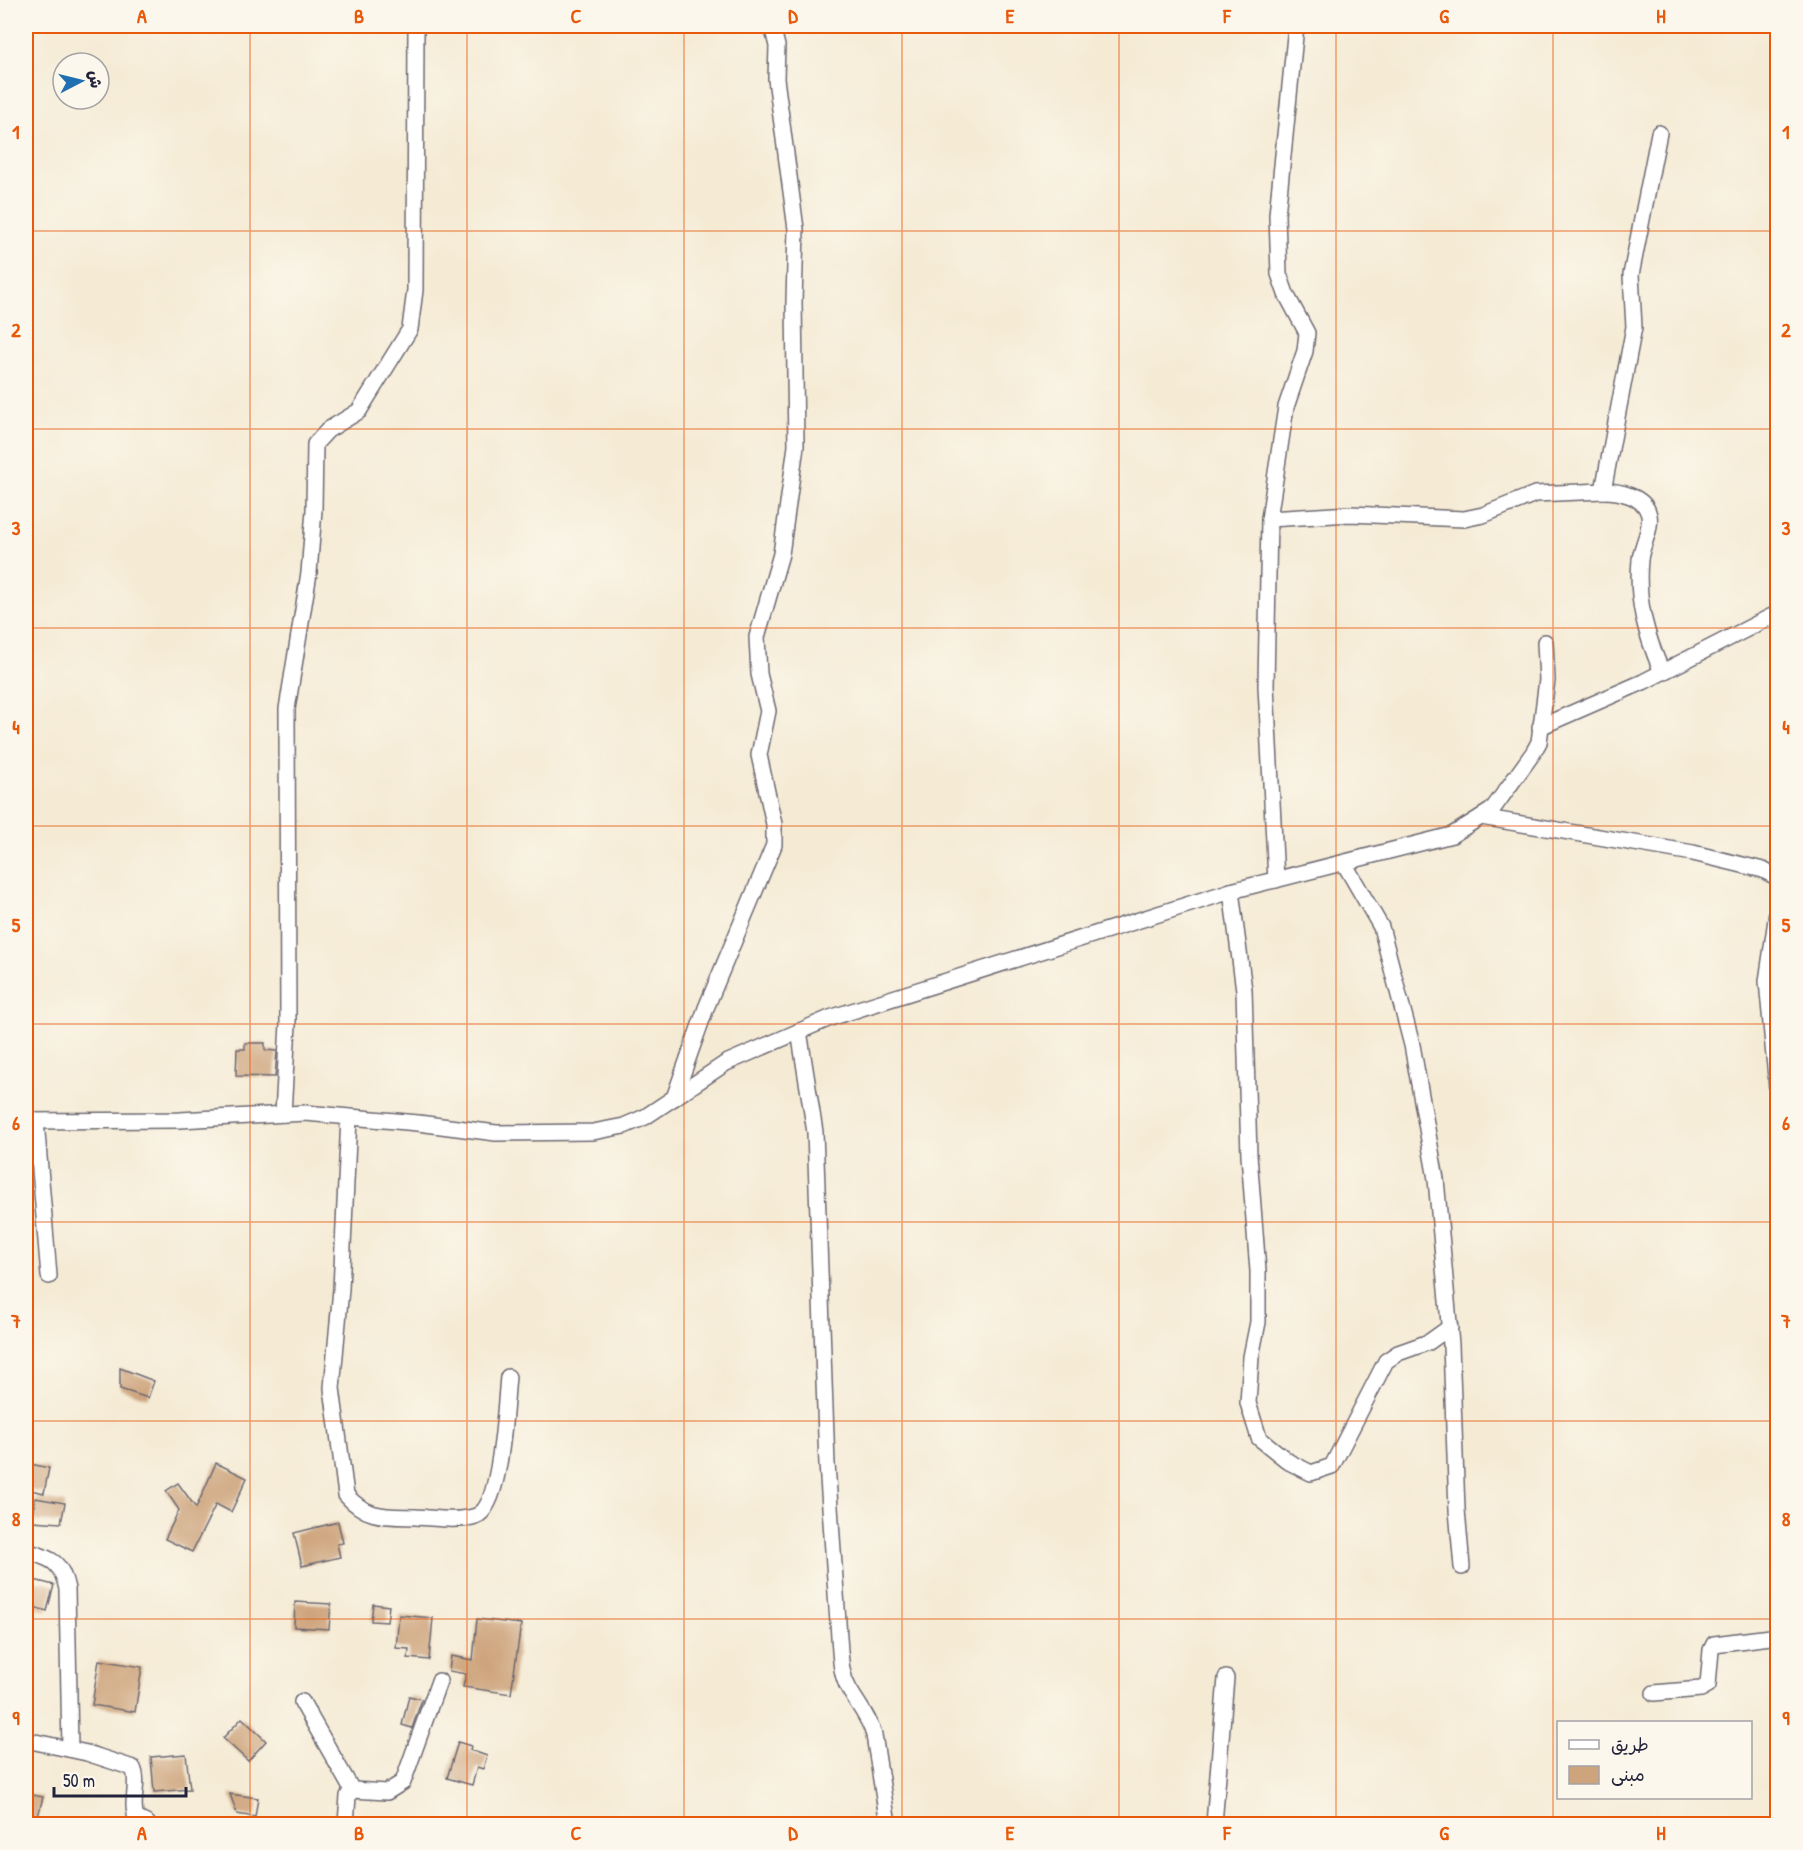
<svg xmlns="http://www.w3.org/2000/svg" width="1803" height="1850" viewBox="0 0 1803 1850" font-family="'Patrick Hand','Playpen Sans Arabic',sans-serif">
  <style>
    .building { fill: #cea47d }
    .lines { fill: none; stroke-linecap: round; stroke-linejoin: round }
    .minor-casing { stroke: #6c6871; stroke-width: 18 }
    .minor { stroke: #fff; stroke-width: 15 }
    .grid { fill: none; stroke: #e8590c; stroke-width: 1.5; stroke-opacity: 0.55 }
    .neatline { fill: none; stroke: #e8590c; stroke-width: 2 }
    .grid-label { font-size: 20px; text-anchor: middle; font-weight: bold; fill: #e8590c }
  </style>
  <rect width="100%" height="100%" fill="#fbf7ec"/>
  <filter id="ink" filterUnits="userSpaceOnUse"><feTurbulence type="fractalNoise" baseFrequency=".0167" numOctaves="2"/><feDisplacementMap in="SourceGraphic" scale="12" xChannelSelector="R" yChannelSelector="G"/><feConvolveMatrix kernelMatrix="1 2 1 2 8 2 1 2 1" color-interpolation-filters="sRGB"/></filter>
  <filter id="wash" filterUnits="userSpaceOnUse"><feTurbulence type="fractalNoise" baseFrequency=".008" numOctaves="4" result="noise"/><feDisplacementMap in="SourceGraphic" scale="24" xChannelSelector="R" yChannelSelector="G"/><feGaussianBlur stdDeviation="1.35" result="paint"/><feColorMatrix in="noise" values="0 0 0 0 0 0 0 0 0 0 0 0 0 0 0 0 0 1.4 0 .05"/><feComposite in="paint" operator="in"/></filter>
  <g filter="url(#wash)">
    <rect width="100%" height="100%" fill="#f5ebd5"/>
    <g id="blocks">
      <g class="building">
        <path d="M 245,1043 L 265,1043 L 265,1050 L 277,1051 L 275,1077 L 236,1076 L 237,1049 L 245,1049 Z"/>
        <path d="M 120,1368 L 154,1381 L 148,1398 L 120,1389 Z"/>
        <path d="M 26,1463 L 49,1468 L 44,1493 L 26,1489 Z"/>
        <path d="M 216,1463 L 247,1478 L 231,1512 L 216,1504 L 192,1552 L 165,1539 L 179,1510 L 166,1491 L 178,1483 L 196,1508 Z"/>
        <path d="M 35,1498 L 65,1503 L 61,1523 L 32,1521 Z"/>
        <path d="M 338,1522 L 343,1543 L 337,1544 L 340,1557 L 302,1566 L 294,1533 Z"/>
        <path d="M 26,1578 L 54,1585 L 47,1611 L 26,1605 Z"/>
        <path d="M 295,1602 L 331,1604 L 329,1629 L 294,1627 Z"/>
        <path d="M 373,1604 L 389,1606 L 387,1622 L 371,1621 Z"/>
        <path d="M 399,1615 L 433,1618 L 429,1660 L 408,1658 L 409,1649 L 396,1648 Z"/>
        <path d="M 477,1619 L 521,1624 L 511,1694 L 463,1687 L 466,1674 L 449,1671 L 451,1656 L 473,1660 Z"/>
        <path d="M 99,1660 L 142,1667 L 135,1712 L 92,1705 Z"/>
        <path d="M 409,1696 L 422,1699 L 412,1728 L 402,1725 Z"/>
        <path d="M 242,1718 L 266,1741 L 248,1761 L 223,1738 Z"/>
        <path d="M 458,1742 L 471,1746 L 470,1750 L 487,1756 L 483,1769 L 477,1767 L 472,1785 L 447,1778 Z"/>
        <path d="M 186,1754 L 190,1789 L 154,1792 L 151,1757 Z"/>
        <path d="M 28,1794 L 43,1797 L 36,1824 L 26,1824 Z"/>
        <path d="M 230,1794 L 258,1798 L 255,1817 L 237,1814 Z"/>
      </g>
    </g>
  </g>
  <g filter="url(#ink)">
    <use href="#blocks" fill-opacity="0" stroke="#6c6871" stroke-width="1.5"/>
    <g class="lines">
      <defs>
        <g id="minor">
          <path d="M 1603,491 C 1619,491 1645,496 1649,515 C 1652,530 1641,546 1640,560 C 1636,601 1646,635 1662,672"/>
          <path d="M 1269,519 L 1286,407 L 1305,351 L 1307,333 L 1286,294 L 1279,274 L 1277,215 L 1296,26"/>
          <path d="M 1540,727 L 1643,682 L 1778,613"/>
          <path d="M 1481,817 L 1693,853 L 1763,870 L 1778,878"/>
          <path d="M 1344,863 L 1381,927 L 1412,1045 L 1436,1179 L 1451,1345 L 1457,1510 L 1462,1567"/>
          <path d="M 1276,880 L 1266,686 L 1269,519 L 1350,514 L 1464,519 L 1483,515 L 1535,494 L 1603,491 L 1634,327 L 1631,275 L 1659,133"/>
          <path d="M 1231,891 L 1244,990 L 1249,1155 L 1258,1271 L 1258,1322 L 1251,1357 L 1248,1403 L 1259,1438 L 1289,1462 L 1311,1473 L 1332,1466 L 1386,1361 L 1398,1353 L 1429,1342 L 1450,1327"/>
          <path d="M 1778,906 L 1767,981 L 1778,1099"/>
          <path d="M 799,1031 L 815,1132 L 827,1464 L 840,1651 C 841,1664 842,1677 849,1689 C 858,1705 869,1717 874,1735 L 888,1824"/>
          <path d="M 674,1098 L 706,1008 L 774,845 L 774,824 L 759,755 L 768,711 L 759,674 L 757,637 L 781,554 L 796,446 L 794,302 L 796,229 L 776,79 L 777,46 L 772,26"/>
          <path d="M 283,1114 L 288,1024 L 287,709 L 309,573 L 314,510 L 315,444 L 328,430 L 359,411 L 410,329 L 415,290 L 416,26"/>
          <path d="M 349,1118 L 341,1289 L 332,1388 L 346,1495 C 367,1519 386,1516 416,1517 C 434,1518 458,1522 476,1516 C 502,1507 505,1404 508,1377"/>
          <path d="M 26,1121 L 180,1120 L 305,1113 L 418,1123 L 496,1133 L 593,1132 L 624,1126 L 645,1117 L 726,1063 L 830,1018 L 1231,891 L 1452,835 L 1492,810 L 1533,753 L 1539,742 L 1547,680 L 1545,642"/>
          <path d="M 36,1121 L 49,1276"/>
          <path d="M 26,1551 C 51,1559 61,1560 67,1589 L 70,1749"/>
          <path d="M 1654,1693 L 1701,1689 L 1708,1685 L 1711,1650 L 1714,1644 L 1778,1636"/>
          <path d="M 302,1702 L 352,1790"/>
          <path d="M 26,1740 L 87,1753 L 133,1768 C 140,1783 130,1802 136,1818 L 148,1824"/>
          <path d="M 346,1824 L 348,1796 L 352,1790 L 387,1792 L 403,1782 L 439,1681"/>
          <path d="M 1214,1824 L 1226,1678"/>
        </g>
      </defs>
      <use href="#minor" class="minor-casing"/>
      <use href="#minor" class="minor"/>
    </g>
  </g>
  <path class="grid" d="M 250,26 L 250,1824M 467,26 L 467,1824M 684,26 L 684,1824M 902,26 L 902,1824M 1119,26 L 1119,1824M 1336,26 L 1336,1824M 1553,26 L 1553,1824M 26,231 L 1778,231M 26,429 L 1778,429M 26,628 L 1778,628M 26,826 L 1778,826M 26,1024 L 1778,1024M 26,1222 L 1778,1222M 26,1421 L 1778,1421M 26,1619 L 1778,1619"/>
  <rect width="1803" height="1850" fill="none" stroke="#fbf7ec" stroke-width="66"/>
  <rect x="1557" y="1721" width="195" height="78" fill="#fbf7ec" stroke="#a4a2a5" stroke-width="1.5"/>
  <rect x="1569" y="1740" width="30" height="9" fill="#ffffff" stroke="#a4a2a5" stroke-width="1.5"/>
  <text x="1611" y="1751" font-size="18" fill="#22223b">طريق</text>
  <rect x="1569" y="1766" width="30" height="18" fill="#cea47d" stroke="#a4a2a5" stroke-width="1.5"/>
  <text x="1611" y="1781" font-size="18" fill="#22223b">مبنى</text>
  <g transform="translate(81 81) rotate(83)"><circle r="28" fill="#fbf7ec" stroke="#a4a2a5" stroke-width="1.5"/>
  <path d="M0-4.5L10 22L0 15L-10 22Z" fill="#1f6fb2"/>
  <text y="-9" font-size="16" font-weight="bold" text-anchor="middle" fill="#22223b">ش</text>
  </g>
  <path d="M54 1787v9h132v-9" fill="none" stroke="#22223b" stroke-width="3"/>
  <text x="63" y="1787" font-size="18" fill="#22223b" stroke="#fbf7ec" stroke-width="4.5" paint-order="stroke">50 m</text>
  <rect x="33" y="33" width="1737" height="1784" class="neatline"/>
  <g class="grid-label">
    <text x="142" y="23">A</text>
    <text x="359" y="23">B</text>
    <text x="576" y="23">C</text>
    <text x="793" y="23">D</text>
    <text x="1010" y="23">E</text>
    <text x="1227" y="23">F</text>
    <text x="1444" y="23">G</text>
    <text x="1661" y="23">H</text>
    <text x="16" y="139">1</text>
    <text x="1786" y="139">1</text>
    <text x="16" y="337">2</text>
    <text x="1786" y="337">2</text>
    <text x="16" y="535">3</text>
    <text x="1786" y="535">3</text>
    <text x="16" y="734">4</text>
    <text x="1786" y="734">4</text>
    <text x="16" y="932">5</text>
    <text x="1786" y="932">5</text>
    <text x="16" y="1130">6</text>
    <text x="1786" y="1130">6</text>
    <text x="16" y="1328">7</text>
    <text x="1786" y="1328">7</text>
    <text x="16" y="1526">8</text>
    <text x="1786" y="1526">8</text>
    <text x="16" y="1725">9</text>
    <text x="1786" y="1725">9</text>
    <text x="142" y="1840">A</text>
    <text x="359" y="1840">B</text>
    <text x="576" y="1840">C</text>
    <text x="793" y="1840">D</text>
    <text x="1010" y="1840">E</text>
    <text x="1227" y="1840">F</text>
    <text x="1444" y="1840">G</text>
    <text x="1661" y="1840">H</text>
  </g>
</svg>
